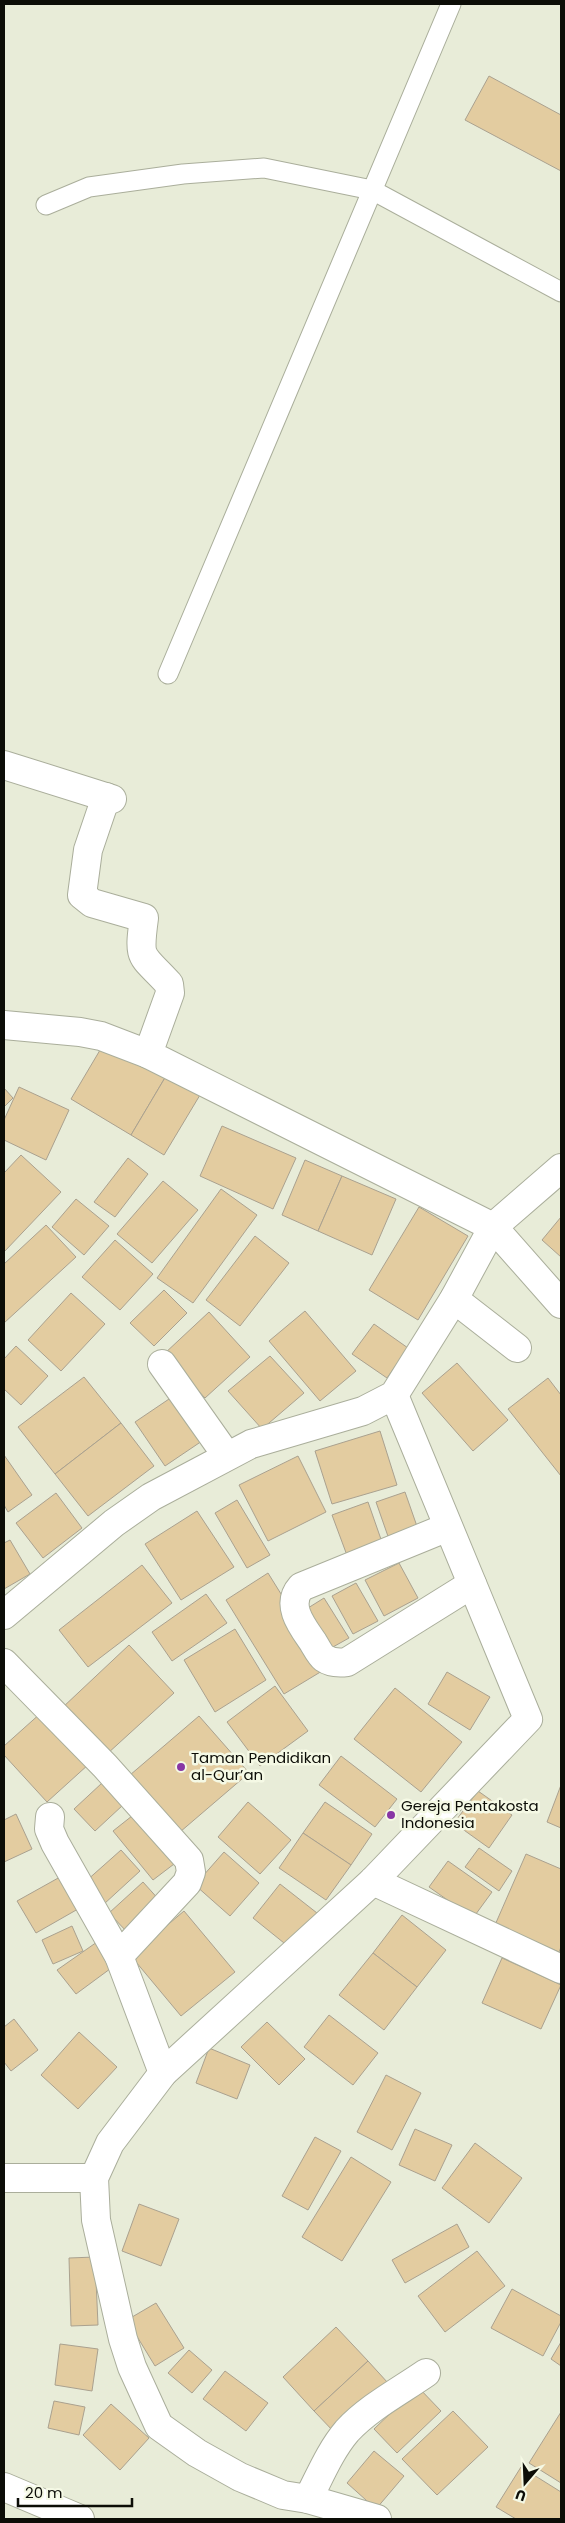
<svg xmlns="http://www.w3.org/2000/svg" width="565" height="2523" viewBox="0 0 565 2523" font-family="Poppins,sans-serif">
  <style>
    .building { fill: #e3cca0; stroke: #aaa18f }
    .lines { fill: none; stroke-linecap: round; stroke-linejoin: round }
    .service-casing { stroke: #aaae9b; stroke-width: 21 }
    .minor-casing { stroke: #aaae9b; stroke-width: 30 }
    .service { stroke: #fff; stroke-width: 19 }
    .minor { stroke: #fff; stroke-width: 28 }
    .poi-dot { fill: #8836a5; stroke: #f5f9e5; stroke-width: 2 }
    .labels { text-anchor: middle; stroke-width: 5; stroke-linejoin: round; paint-order: stroke }
    .poi-label { font-size: 15px; fill: #0c0d07; stroke: #f5f9e5; text-anchor: start }
  </style>
  <rect width="100%" height="100%" fill="#e8ecd8"/>
  <g class="building">
    <path d="M 489,76 L 561,115 L 561,171 L 465,120 Z"/>
    <path d="M 106,1040 L 166,1076 L 131,1135 L 71,1099 Z"/>
    <path d="M 166,1076 L 200,1095 L 164,1155 L 131,1135 Z"/>
    <path d="M 19,1087 L 69,1110 L 46,1160 L 4,1140 L 4,1120 Z"/>
    <path d="M 4,1088 L 13,1098 L 4,1107 Z"/>
    <path d="M 222,1126 L 296,1158 L 273,1209 L 200,1176 Z"/>
    <path d="M 21,1155 L 61,1192 L 4,1252 L 4,1173 Z"/>
    <path d="M 128,1158 L 148,1174 L 115,1217 L 94,1202 Z"/>
    <path d="M 305,1160 L 342,1176 L 318,1231 L 282,1215 Z"/>
    <path d="M 342,1176 L 396,1199 L 372,1255 L 318,1231 Z"/>
    <path d="M 163,1181 L 198,1210 L 152,1263 L 117,1234 Z"/>
    <path d="M 221,1189 L 257,1215 L 193,1303 L 157,1278 Z"/>
    <path d="M 76,1199 L 109,1226 L 84,1255 L 52,1227 Z"/>
    <path d="M 419,1207 L 468,1236 L 418,1320 L 369,1290 Z"/>
    <path d="M 561,1217 L 561,1257 L 542,1240 Z"/>
    <path d="M 46,1225 L 76,1257 L 4,1323 L 4,1264 Z"/>
    <path d="M 255,1236 L 289,1263 L 240,1326 L 206,1300 Z"/>
    <path d="M 115,1240 L 153,1274 L 120,1310 L 82,1277 Z"/>
    <path d="M 164,1290 L 187,1313 L 154,1346 L 130,1323 Z"/>
    <path d="M 71,1293 L 105,1324 L 61,1371 L 28,1340 Z"/>
    <path d="M 305,1311 L 356,1371 L 320,1401 L 269,1341 Z"/>
    <path d="M 209,1312 L 250,1357 L 205,1398 L 164,1354 Z"/>
    <path d="M 374,1324 L 408,1348 L 387,1378 L 352,1354 Z"/>
    <path d="M 16,1346 L 48,1376 L 21,1405 L 4,1389 L 4,1359 Z"/>
    <path d="M 270,1356 L 304,1393 L 262,1429 L 228,1391 Z"/>
    <path d="M 457,1363 L 508,1420 L 473,1451 L 422,1393 Z"/>
    <path d="M 84,1377 L 121,1423 L 55,1474 L 18,1427 Z"/>
    <path d="M 548,1378 L 561,1395 L 561,1476 L 508,1409 Z"/>
    <path d="M 172,1397 L 202,1441 L 165,1466 L 135,1422 Z"/>
    <path d="M 121,1423 L 154,1466 L 88,1516 L 55,1474 Z"/>
    <path d="M 380,1431 L 397,1485 L 332,1504 L 315,1451 Z"/>
    <path d="M 4,1455 L 32,1495 L 8,1512 L 4,1505 Z"/>
    <path d="M 298,1456 L 326,1512 L 268,1541 L 239,1485 Z"/>
    <path d="M 405,1492 L 419,1532 L 390,1542 L 376,1502 Z"/>
    <path d="M 56,1493 L 82,1528 L 43,1558 L 16,1523 Z"/>
    <path d="M 237,1500 L 270,1555 L 247,1568 L 215,1513 Z"/>
    <path d="M 368,1502 L 383,1545 L 348,1558 L 332,1515 Z"/>
    <path d="M 197,1511 L 234,1567 L 181,1600 L 145,1544 Z"/>
    <path d="M 10,1540 L 30,1574 L 4,1589 L 4,1543 Z"/>
    <path d="M 399,1563 L 418,1598 L 384,1616 L 365,1580 Z"/>
    <path d="M 142,1565 L 172,1603 L 88,1667 L 59,1630 Z"/>
    <path d="M 268,1573 L 327,1668 L 284,1694 L 226,1600 Z"/>
    <path d="M 356,1583 L 378,1621 L 353,1634 L 332,1596 Z"/>
    <path d="M 206,1594 L 227,1623 L 172,1661 L 152,1632 Z"/>
    <path d="M 324,1598 L 349,1638 L 324,1652 L 300,1613 Z"/>
    <path d="M 235,1629 L 266,1680 L 215,1712 L 184,1660 Z"/>
    <path d="M 129,1645 L 174,1693 L 107,1754 L 62,1708 Z"/>
    <path d="M 447,1672 L 490,1697 L 470,1730 L 428,1704 Z"/>
    <path d="M 275,1686 L 308,1731 L 260,1766 L 227,1722 Z"/>
    <path d="M 395,1688 L 462,1742 L 421,1792 L 354,1739 Z"/>
    <path d="M 42,1712 L 89,1764 L 47,1802 L 4,1755 L 4,1746 Z"/>
    <path d="M 199,1716 L 249,1773 L 180,1832 L 130,1775 Z"/>
    <path d="M 341,1756 L 397,1799 L 375,1827 L 319,1785 Z"/>
    <path d="M 102,1783 L 123,1805 L 95,1831 L 74,1809 Z"/>
    <path d="M 561,1785 L 561,1828 L 547,1822 Z"/>
    <path d="M 478,1791 L 512,1815 L 489,1848 L 454,1823 Z"/>
    <path d="M 248,1802 L 291,1840 L 260,1874 L 218,1837 Z"/>
    <path d="M 325,1802 L 372,1834 L 351,1865 L 303,1833 Z"/>
    <path d="M 137,1812 L 178,1861 L 153,1880 L 113,1831 Z"/>
    <path d="M 16,1814 L 32,1849 L 4,1862 L 4,1820 Z"/>
    <path d="M 303,1833 L 351,1865 L 326,1900 L 279,1868 Z"/>
    <path d="M 479,1848 L 512,1871 L 499,1891 L 465,1867 Z"/>
    <path d="M 121,1850 L 140,1871 L 104,1904 L 85,1882 Z"/>
    <path d="M 224,1852 L 259,1883 L 230,1916 L 195,1885 Z"/>
    <path d="M 526,1854 L 561,1869 L 561,1947 L 559,1952 L 495,1925 Z"/>
    <path d="M 448,1861 L 492,1892 L 473,1918 L 429,1887 Z"/>
    <path d="M 60,1877 L 78,1909 L 36,1933 L 17,1901 Z"/>
    <path d="M 143,1882 L 161,1902 L 128,1933 L 109,1913 Z"/>
    <path d="M 280,1884 L 317,1913 L 289,1947 L 253,1918 Z"/>
    <path d="M 184,1911 L 235,1972 L 181,2016 L 131,1956 Z"/>
    <path d="M 402,1915 L 446,1950 L 417,1987 L 373,1953 Z"/>
    <path d="M 72,1926 L 83,1951 L 53,1964 L 42,1940 Z"/>
    <path d="M 97,1942 L 114,1966 L 76,1994 L 57,1970 Z"/>
    <path d="M 373,1953 L 417,1987 L 384,2030 L 339,1995 Z"/>
    <path d="M 502,1958 L 561,1985 L 541,2029 L 482,2003 Z"/>
    <path d="M 329,2015 L 378,2053 L 353,2085 L 304,2047 Z"/>
    <path d="M 14,2019 L 38,2050 L 11,2071 L 4,2062 L 4,2027 Z"/>
    <path d="M 267,2022 L 305,2059 L 279,2085 L 241,2047 Z"/>
    <path d="M 79,2032 L 117,2067 L 78,2109 L 41,2075 Z"/>
    <path d="M 209,2048 L 250,2065 L 237,2099 L 196,2083 Z"/>
    <path d="M 386,2075 L 421,2093 L 392,2150 L 357,2132 Z"/>
    <path d="M 415,2129 L 452,2145 L 435,2181 L 399,2165 Z"/>
    <path d="M 315,2137 L 341,2151 L 308,2210 L 282,2196 Z"/>
    <path d="M 475,2143 L 522,2178 L 489,2223 L 442,2188 Z"/>
    <path d="M 351,2157 L 391,2182 L 342,2261 L 302,2237 Z"/>
    <path d="M 139,2204 L 179,2219 L 161,2266 L 122,2251 Z"/>
    <path d="M 457,2224 L 469,2247 L 405,2283 L 392,2260 Z"/>
    <path d="M 477,2251 L 505,2286 L 445,2332 L 418,2296 Z"/>
    <path d="M 95,2257 L 98,2325 L 71,2326 L 69,2258 Z"/>
    <path d="M 512,2289 L 561,2316 L 561,2322 L 543,2356 L 491,2328 Z"/>
    <path d="M 156,2303 L 184,2348 L 155,2366 L 127,2320 Z"/>
    <path d="M 336,2327 L 368,2361 L 314,2411 L 283,2377 Z"/>
    <path d="M 561,2342 L 561,2366 L 551,2359 Z"/>
    <path d="M 60,2344 L 98,2349 L 92,2391 L 55,2385 Z"/>
    <path d="M 189,2350 L 212,2370 L 192,2393 L 168,2373 Z"/>
    <path d="M 368,2361 L 388,2383 L 335,2433 L 314,2411 Z"/>
    <path d="M 225,2371 L 268,2403 L 246,2431 L 203,2399 Z"/>
    <path d="M 418,2387 L 441,2411 L 397,2453 L 374,2429 Z"/>
    <path d="M 54,2401 L 85,2407 L 79,2435 L 48,2428 Z"/>
    <path d="M 111,2404 L 149,2438 L 120,2470 L 83,2435 Z"/>
    <path d="M 453,2411 L 488,2447 L 437,2495 L 402,2459 Z"/>
    <path d="M 561,2412 L 561,2483 L 529,2463 Z"/>
    <path d="M 374,2451 L 404,2476 L 376,2509 L 347,2483 Z"/>
    <path d="M 521,2467 L 561,2492 L 561,2519 L 516,2519 L 496,2507 Z"/>
  </g>
  <g class="lines">
    <defs>
      <g id="service">
        <path d="M 46,205 L 89,187 L 183,174 L 264,168 L 372,190 L 561,292"/>
        <path d="M 168,674 L 451,4"/>
      </g>
      <g id="minor">
        <path d="M 4,765 L 112,799"/>
        <path d="M 106,797 L 88,850 L 82,895 L 92,903 L 144,918 C 138,962 141,953 169,984 L 170,993 L 148,1054 L 493,1227 L 561,1304"/>
        <path d="M 4,1025 L 80,1032 L 101,1036 L 148,1054"/>
        <path d="M 454,1299 L 517,1348"/>
        <path d="M 162,1364 L 227,1456"/>
        <path d="M 448,1527 L 301,1587 C 285,1605 302,1626 313,1642 C 316,1647 320,1655 324,1658 C 331,1663 339,1663 347,1662 L 472,1584"/>
        <path d="M 4,1615 L 114,1523 L 151,1497 L 251,1444 L 363,1411 L 394,1395 L 454,1299 L 493,1227 L 561,1168"/>
        <path d="M 4,1663 L 105,1766 L 189,1860 L 191,1872 L 187,1883 L 119,1956"/>
        <path d="M 50,1817 L 49,1829 L 55,1843 L 119,1956 L 163,2073"/>
        <path d="M 373,1881 L 561,1969"/>
        <path d="M 4,2178 L 94,2178"/>
        <path d="M 4,2487 L 80,2519"/>
        <path d="M 308,2499 C 320,2476 330,2451 347,2431 C 368,2408 400,2391 426,2373"/>
        <path d="M 377,2519 L 308,2499 L 283,2495 L 240,2477 L 197,2453 L 159,2426 L 132,2367 L 123,2339 L 96,2220 L 94,2178 L 110,2143 L 163,2073 L 373,1881 L 528,1719 L 394,1395"/>
      </g>
    </defs>
    <use href="#service" class="service-casing"/>
    <use href="#minor" class="minor-casing"/>
    <use href="#service" class="service"/>
    <use href="#minor" class="minor"/>
  </g>
  <g class="poi-dot">
    <circle cx="181" cy="1767" r="5"/>
    <circle cx="391" cy="1815" r="5"/>
  </g>
  <g class="labels">
    <g class="poi-label">
      <text x="191" y="1763">Taman Pendidikan<tspan x="191" dy="17">al-Qur’an</tspan></text>
      <text x="401" y="1811">Gereja Pentakosta<tspan x="401" dy="17">Indonesia</tspan></text>
    </g>
  </g>
  <rect width="565" height="2523" fill="none" stroke="#0c0d07" stroke-width="10"/>
  <g transform="translate(525 2483) rotate(199)" stroke="#f5f9e5" stroke-width="4" paint-order="stroke">
  <path d="M0-4L9 19L0 12L-9 19Z" fill="#0c0d07"/>
  <text y="-8" font-size="14" font-weight="bold" text-anchor="middle" fill="#0c0d07">U</text>
  </g>
  <path d="M18 2498v8h114v-8" fill="none" stroke="#0c0d07" stroke-width="2.5"/>
  <text x="25" y="2498" font-size="15" fill="#0c0d07" stroke="#f5f9e5" stroke-width="4" paint-order="stroke">20 m</text>
</svg>
